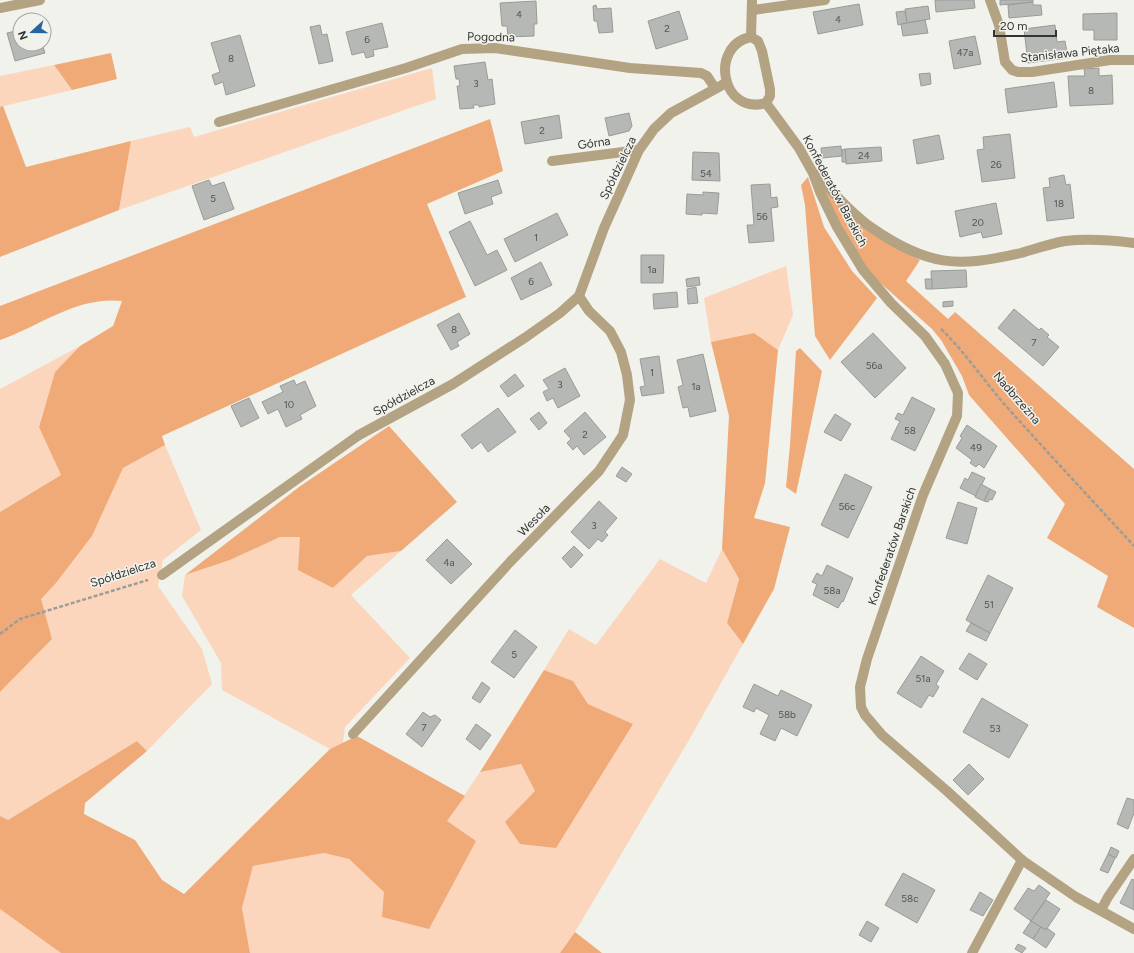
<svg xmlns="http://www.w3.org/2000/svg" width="1134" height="953" viewBox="0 0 1134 953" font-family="Figtree,sans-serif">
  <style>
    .green { fill: #fbd6bd }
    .forest { fill: #f0aa77 }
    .building { fill: #b5b8b4; stroke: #989c97 }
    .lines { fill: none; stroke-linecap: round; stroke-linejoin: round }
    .path { stroke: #9c9d98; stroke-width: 2.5; stroke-dasharray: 4 2; stroke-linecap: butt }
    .service { stroke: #b3a383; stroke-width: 10 }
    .minor { stroke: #b3a383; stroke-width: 10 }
    .labels { text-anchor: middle; stroke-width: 3; stroke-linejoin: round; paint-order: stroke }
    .number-label { font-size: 10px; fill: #545552 }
    .street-label { font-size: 12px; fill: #333431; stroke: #f1f2ec }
  </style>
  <rect width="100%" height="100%" fill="#f1f2ec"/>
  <g class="green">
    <path d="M 54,65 L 72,90 L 0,107 L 0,76 Z"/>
    <path d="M 432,68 L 436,99 L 119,210 L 131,141 L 190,127 L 194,137 Z"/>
    <path d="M 786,266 L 793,315 L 778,350 L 754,333 L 711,342 L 704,298 Z"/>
    <path d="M 80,346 L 55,372 L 39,426 L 61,475 L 0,512 L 0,389 Z"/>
    <path d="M 165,445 L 201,530 L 163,560 L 158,586 L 202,649 L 212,684 L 147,751 L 137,741 L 8,820 L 0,816 L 0,692 L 52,639 L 40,599 L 56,583 L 92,536 L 123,468 Z"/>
    <path d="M 280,537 L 300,537 L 333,588 L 367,556 L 401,551 L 351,595 L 410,658 L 345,727 L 343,743 L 330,749 L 222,690 L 221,663 L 182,596 L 185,575 L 230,560 Z"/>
    <path d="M 722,549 L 739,579 L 727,623 L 743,644 L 689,740 L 575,932 L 560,953 L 250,953 L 242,908 L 253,866 L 324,853 L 349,859 L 385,892 L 447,821 L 480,772 L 521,764 L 535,791 L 633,724 L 588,704 L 573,681 L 544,670 L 569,629 L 596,645 L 660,559 L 706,583 Z"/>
    <path d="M 0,909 L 59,951 L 61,953 L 0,953 Z"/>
  </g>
  <g class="forest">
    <path d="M 111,53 L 117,79 L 72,90 L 54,65 Z"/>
    <path d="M 3,106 L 26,167 L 131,141 L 119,210 L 0,257 L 0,107 Z"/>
    <path d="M 490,119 L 503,171 L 427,204 L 466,297 L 162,436 L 165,445 L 123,468 L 92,536 L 56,583 L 41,599 L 52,639 L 0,692 L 0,512 L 61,475 L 39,427 L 55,372 L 80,346 L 113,326 L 122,301 C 77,296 40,326 0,340 L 0,306 Z"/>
    <path d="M 808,177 L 824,227 L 852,271 L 877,298 L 830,360 L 815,336 L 805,205 L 801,185 Z"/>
    <path d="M 823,187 L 884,241 L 920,260 L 906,281 L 948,319 L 955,312 L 1134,469 L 1134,628 L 1097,607 L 1108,576 L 1047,538 L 1065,504 L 969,395 L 962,376 L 941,340 L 932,329 L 876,279 L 867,268 L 840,226 Z"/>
    <path d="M 754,333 L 778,350 L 765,483 L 754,518 L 790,527 L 774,589 L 743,644 L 727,623 L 739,579 L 722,549 L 729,416 L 711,342 Z"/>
    <path d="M 800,348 L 822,371 L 796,494 L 786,487 L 790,445 L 796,351 Z"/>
    <path d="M 389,426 L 457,502 L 401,551 L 367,556 L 333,588 L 298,570 L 300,537 L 280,537 L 230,560 L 185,575 L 299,487 Z"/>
    <path d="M 544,670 L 573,681 L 588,704 L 633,724 L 556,848 L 520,844 L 505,822 L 535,791 L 521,764 L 480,772 Z"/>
    <path d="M 357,736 L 465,796 L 447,821 L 476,841 L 429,929 L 382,917 L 384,892 L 349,859 L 324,853 L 253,866 L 242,908 L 250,953 L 61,953 L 0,909 L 0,816 L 8,820 L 137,741 L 147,751 L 85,803 L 84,814 L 135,840 L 162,880 L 184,894 L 330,749 Z"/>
    <path d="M 575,932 L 602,953 L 560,953 Z"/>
  </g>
  <g class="building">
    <path d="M 935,0 L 974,0 L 975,8 L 936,12 Z"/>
    <path d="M 1000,0 L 1033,0 L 1033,2 L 1000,5 Z"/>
    <path d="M 536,1 L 537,24 L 534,24 L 534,36 L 508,37 L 507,26 L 502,26 L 500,3 Z"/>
    <path d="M 1033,2 L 1033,5 L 1041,5 L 1042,15 L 1009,18 L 1008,5 Z"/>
    <path d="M 859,4 L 863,25 L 818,34 L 813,12 Z"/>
    <path d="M 596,5 L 597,9 L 611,8 L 613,32 L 599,33 L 597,21 L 594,21 L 593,6 Z"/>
    <path d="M 928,6 L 930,19 L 907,23 L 905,9 Z"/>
    <path d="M 679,11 L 688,39 L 656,49 L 648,21 Z"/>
    <path d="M 905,11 L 907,23 L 898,25 L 896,12 Z"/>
    <path d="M 1117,13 L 1117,40 L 1094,40 L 1094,30 L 1083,30 L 1083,14 Z"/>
    <path d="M 925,20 L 928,33 L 903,36 L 901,24 Z"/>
    <path d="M 382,23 L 388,47 L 373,50 L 374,56 L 366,58 L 364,52 L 352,55 L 346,32 Z"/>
    <path d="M 320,25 L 322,35 L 327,34 L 333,61 L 319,64 L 310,27 Z"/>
    <path d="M 1055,25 L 1057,42 L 1065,41 L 1068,58 L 1028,63 L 1024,29 Z"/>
    <path d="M 20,30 L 20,44 L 42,44 L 45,53 L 15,61 L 7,33 Z"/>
    <path d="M 240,35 L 255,86 L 226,95 L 223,82 L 215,85 L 212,75 L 220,72 L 211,43 Z"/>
    <path d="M 975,36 L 981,64 L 954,69 L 949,41 Z"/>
    <path d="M 485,62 L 488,80 L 492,79 L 495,104 L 479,107 L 479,105 L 473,105 L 474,108 L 460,109 L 457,86 L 460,86 L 459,79 L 456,79 L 454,66 Z"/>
    <path d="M 1099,68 L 1099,76 L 1112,75 L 1113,104 L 1070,106 L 1068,76 L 1085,76 L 1084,69 Z"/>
    <path d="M 930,73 L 931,84 L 921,86 L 919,74 Z"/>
    <path d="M 1054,82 L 1057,107 L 1008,113 L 1005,89 Z"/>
    <path d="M 629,113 L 632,126 L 629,131 L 609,136 L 605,118 Z"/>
    <path d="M 559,115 L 562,138 L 525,144 L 521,122 Z"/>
    <path d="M 1010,134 L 1015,178 L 982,182 L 977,150 L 984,149 L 983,137 Z"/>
    <path d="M 939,135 L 944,159 L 917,164 L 913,140 Z"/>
    <path d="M 841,146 L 842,156 L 822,158 L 821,148 Z"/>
    <path d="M 881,147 L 882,161 L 846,164 L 845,149 Z"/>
    <path d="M 845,149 L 846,162 L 842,162 L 842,150 Z"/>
    <path d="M 693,152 L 719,153 L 720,181 L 692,180 Z"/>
    <path d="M 1064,175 L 1066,185 L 1070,184 L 1074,218 L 1047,221 L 1043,188 L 1050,187 L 1049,178 Z"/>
    <path d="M 209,180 L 212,186 L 224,182 L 234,209 L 204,220 L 192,186 Z"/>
    <path d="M 498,180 L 502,193 L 491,197 L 493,204 L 465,214 L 458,193 Z"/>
    <path d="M 770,184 L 771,198 L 777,197 L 778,207 L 771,208 L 774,241 L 749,243 L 747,225 L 754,225 L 751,185 Z"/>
    <path d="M 703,192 L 719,193 L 717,214 L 702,213 L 702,215 L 686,214 L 687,194 L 703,195 Z"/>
    <path d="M 996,203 L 1002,234 L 983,238 L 981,232 L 960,237 L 955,211 Z"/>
    <path d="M 557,213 L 568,235 L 515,262 L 504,239 Z"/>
    <path d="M 470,221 L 487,255 L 497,250 L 507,270 L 475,286 L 449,232 Z"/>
    <path d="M 641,255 L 664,255 L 663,283 L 641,283 Z"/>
    <path d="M 541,262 L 552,285 L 521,300 L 511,278 Z"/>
    <path d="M 966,270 L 967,287 L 932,289 L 931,271 Z"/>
    <path d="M 699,277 L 700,285 L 687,287 L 686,279 Z"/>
    <path d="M 925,279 L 932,279 L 932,289 L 926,289 Z"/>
    <path d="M 696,287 L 698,303 L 688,304 L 687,289 Z"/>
    <path d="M 677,292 L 678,307 L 654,309 L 653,294 Z"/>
    <path d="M 953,301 L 953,306 L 943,307 L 943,302 Z"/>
    <path d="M 1014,309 L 1039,330 L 1041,328 L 1049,335 L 1047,337 L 1059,347 L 1043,366 L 998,328 Z"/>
    <path d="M 459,313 L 470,334 L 457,342 L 459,346 L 451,350 L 437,325 Z"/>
    <path d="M 873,333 L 906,368 L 875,398 L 841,362 Z"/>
    <path d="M 703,354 L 716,411 L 690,417 L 688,407 L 683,408 L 678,387 L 683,385 L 677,360 Z"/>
    <path d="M 659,356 L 664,393 L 642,396 L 640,387 L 645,386 L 640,359 Z"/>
    <path d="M 565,368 L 580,396 L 558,408 L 553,398 L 547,401 L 543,392 L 549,389 L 543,380 Z"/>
    <path d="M 515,374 L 524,386 L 508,397 L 500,386 Z"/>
    <path d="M 294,380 L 296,385 L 305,381 L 316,406 L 300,415 L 302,419 L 286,427 L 278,409 L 268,414 L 262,402 L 283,392 L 280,386 Z"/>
    <path d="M 912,397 L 935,409 L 915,451 L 891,439 L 900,421 L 895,419 L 898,413 L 903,415 Z"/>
    <path d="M 249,398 L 259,418 L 241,427 L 231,406 Z"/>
    <path d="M 498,408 L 516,432 L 488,452 L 481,442 L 472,449 L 461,435 Z"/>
    <path d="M 539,412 L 547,423 L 539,430 L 530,419 Z"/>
    <path d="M 585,412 L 606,437 L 584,455 L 577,446 L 573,450 L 567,443 L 571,439 L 564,431 Z"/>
    <path d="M 835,414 L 851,424 L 841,441 L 824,432 Z"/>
    <path d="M 967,425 L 997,446 L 984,468 L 979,464 L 976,467 L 970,463 L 972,460 L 956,448 L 962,438 L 960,436 Z"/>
    <path d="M 622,467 L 632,474 L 626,482 L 616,476 Z"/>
    <path d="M 972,472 L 985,478 L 976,496 L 960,488 L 965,478 L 968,480 Z"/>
    <path d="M 845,474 L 872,487 L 848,538 L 821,525 Z"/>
    <path d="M 981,484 L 990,489 L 984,501 L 975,497 Z"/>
    <path d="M 990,489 L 996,492 L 992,500 L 990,499 L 988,502 L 984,501 Z"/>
    <path d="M 599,501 L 617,518 L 605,532 L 608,535 L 602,542 L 598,539 L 589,549 L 571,532 Z"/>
    <path d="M 958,502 L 977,508 L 967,544 L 946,538 Z"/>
    <path d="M 447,539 L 472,564 L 451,584 L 426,560 Z"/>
    <path d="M 574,546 L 583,555 L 571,568 L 562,558 Z"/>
    <path d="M 827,565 L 853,578 L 843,602 L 842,601 L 838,608 L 813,595 L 817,584 L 812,582 L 817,573 L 822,576 Z"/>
    <path d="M 988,575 L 1013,588 L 990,633 L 966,620 Z"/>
    <path d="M 971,623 L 990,633 L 986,641 L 966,631 Z"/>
    <path d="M 515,630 L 537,647 L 514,678 L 491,662 Z"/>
    <path d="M 969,653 L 987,664 L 977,680 L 959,669 Z"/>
    <path d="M 921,656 L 944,671 L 936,684 L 939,687 L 933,697 L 929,695 L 921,708 L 897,693 Z"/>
    <path d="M 482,682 L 490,688 L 480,703 L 472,698 Z"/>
    <path d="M 754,684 L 778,696 L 781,690 L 812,705 L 797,736 L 781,728 L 775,741 L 760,734 L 769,715 L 756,708 L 754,712 L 743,707 Z"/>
    <path d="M 982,698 L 1028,725 L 1009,758 L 963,732 Z"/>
    <path d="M 423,712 L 430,717 L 435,715 L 441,720 L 422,747 L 406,734 Z"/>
    <path d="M 476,724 L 491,735 L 480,750 L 466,739 Z"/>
    <path d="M 969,764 L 984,779 L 968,795 L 953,780 Z"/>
    <path d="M 1127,798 L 1134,800 L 1134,813 L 1128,829 L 1117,824 Z"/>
    <path d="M 1111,847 L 1119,851 L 1116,858 L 1108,854 Z"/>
    <path d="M 1108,854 L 1115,858 L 1108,873 L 1100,870 Z"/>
    <path d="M 903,873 L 935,890 L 917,923 L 885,905 Z"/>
    <path d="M 1132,879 L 1134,880 L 1134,910 L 1120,903 Z"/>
    <path d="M 1039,885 L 1050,893 L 1031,921 L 1014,909 L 1028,888 L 1034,891 Z"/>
    <path d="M 980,892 L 993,900 L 983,916 L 970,910 Z"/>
    <path d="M 1046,900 L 1060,909 L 1046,930 L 1031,921 Z"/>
    <path d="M 867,921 L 879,928 L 871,942 L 859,935 Z"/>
    <path d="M 1031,921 L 1041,927 L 1033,939 L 1023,933 Z"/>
    <path d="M 1041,927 L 1046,930 L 1047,928 L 1055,934 L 1046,948 L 1033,939 Z"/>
    <path d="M 1018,944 L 1026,948 L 1022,953 L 1015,949 Z"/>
  </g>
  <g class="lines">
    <g class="path">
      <path d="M 941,329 C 965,352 984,381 1006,406 C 1048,453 1091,499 1134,546"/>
      <path d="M 0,634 L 20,619 L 148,580"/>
    </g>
    <path class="service" d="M 162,575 L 359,435"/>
    <g class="minor">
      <path d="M 990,0 L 999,25 L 1005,62 L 1012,70 L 1018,72 L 1032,72 L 1110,60 L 1134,60"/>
      <path d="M 0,8 L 40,0"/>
      <path d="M 753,10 L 825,0"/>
      <path d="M 751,37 L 758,41 L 762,51 L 770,89 L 770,96 L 766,103 C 721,116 709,45 751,37 Z"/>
      <path d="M 751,37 L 752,0"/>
      <path d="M 766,103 L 799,148 L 813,173 L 820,192 L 837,227 L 863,270 L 891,303 L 925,336 L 945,364 L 958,393 L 957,416 L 923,495 L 867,659 L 860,687 L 861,707 L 865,715 L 882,735 L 947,791 L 1022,860 L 1076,897 L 1134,929"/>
      <path d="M 219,122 L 406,68 L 462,49 L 495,48 L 630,68 L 701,73 L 707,76 L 715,88"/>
      <path d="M 552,161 L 639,150"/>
      <path d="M 815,174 C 834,192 850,213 872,228 C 927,266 957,268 1021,253 C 1035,249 1049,244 1065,241 C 1088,238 1111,240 1134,243"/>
      <path d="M 359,435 L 453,384 L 526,337 L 560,313 L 579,296 L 604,228 L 639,150 L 654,129 L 671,113 L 726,83"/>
      <path d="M 353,734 L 510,562 L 599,471 L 623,435 L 630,400 L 627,375 L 621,352 L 610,331 L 589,311 L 579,296"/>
      <path d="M 1101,910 L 1108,897 L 1134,859"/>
      <path d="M 972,953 L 1022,860"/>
    </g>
  </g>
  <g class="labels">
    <g class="number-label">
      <text x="519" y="18">4</text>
      <text x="838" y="23">4</text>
      <text x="667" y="32">2</text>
      <text x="367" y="43">6</text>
      <text x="965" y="56">47a</text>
      <text x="231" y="62">8</text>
      <text x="476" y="87">3</text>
      <text x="1091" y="94">8</text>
      <text x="542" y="134">2</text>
      <text x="864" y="159">24</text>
      <text x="996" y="168">26</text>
      <text x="706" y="177">54</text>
      <text x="213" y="202">5</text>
      <text x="1059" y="207">18</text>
      <text x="762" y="220">56</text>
      <text x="978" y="226">20</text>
      <text x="536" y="241">1</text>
      <text x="652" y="273">1a</text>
      <text x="531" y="285">6</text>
      <text x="454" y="333">8</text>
      <text x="1034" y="346">7</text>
      <text x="874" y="369">56a</text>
      <text x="652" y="376">1</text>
      <text x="560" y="388">3</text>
      <text x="696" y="390">1a</text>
      <text x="289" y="408">10</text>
      <text x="910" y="434">58</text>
      <text x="585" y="438">2</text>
      <text x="976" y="451">49</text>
      <text x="847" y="510">56c</text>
      <text x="594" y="529">3</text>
      <text x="449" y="566">4a</text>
      <text x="832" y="594">58a</text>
      <text x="989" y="608">51</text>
      <text x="514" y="658">5</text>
      <text x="923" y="682">51a</text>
      <text x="787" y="718">58b</text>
      <text x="424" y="731">7</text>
      <text x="995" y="732">53</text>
      <text x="910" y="902">58c</text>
    </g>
    <g class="street-label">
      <text transform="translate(491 37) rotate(1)" y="4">Pogodna</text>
      <text transform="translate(1070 53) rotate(-6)" y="4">Stanisława Piętaka</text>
      <text transform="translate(594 143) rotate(-8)" y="4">Górna</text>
      <text transform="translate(618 168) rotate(-64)" y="4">Spółdzielcza</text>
      <text transform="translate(835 191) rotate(62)" y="4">Konfederatów Barskich</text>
      <text transform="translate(404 396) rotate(-29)" y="4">Spółdzielcza</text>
      <text transform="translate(1017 398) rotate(49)" y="4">Nadbrzeżna</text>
      <text transform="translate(534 520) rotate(-46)" y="4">Wesoła</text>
      <text transform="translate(892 546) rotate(-71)" y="4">Konfederatów Barskich</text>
      <text transform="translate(123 573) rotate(-18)" y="4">Spółdzielcza</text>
    </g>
  </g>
  <g transform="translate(32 32) rotate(249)"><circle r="19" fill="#f1f2ec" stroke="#a5a6a1"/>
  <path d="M0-3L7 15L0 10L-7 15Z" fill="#25669c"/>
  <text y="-6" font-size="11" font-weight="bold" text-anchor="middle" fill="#333431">N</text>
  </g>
  <path d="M994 30v6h62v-6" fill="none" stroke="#333431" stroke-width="2"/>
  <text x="1000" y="30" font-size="12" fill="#333431" stroke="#f1f2ec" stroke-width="3" paint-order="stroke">20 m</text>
</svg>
